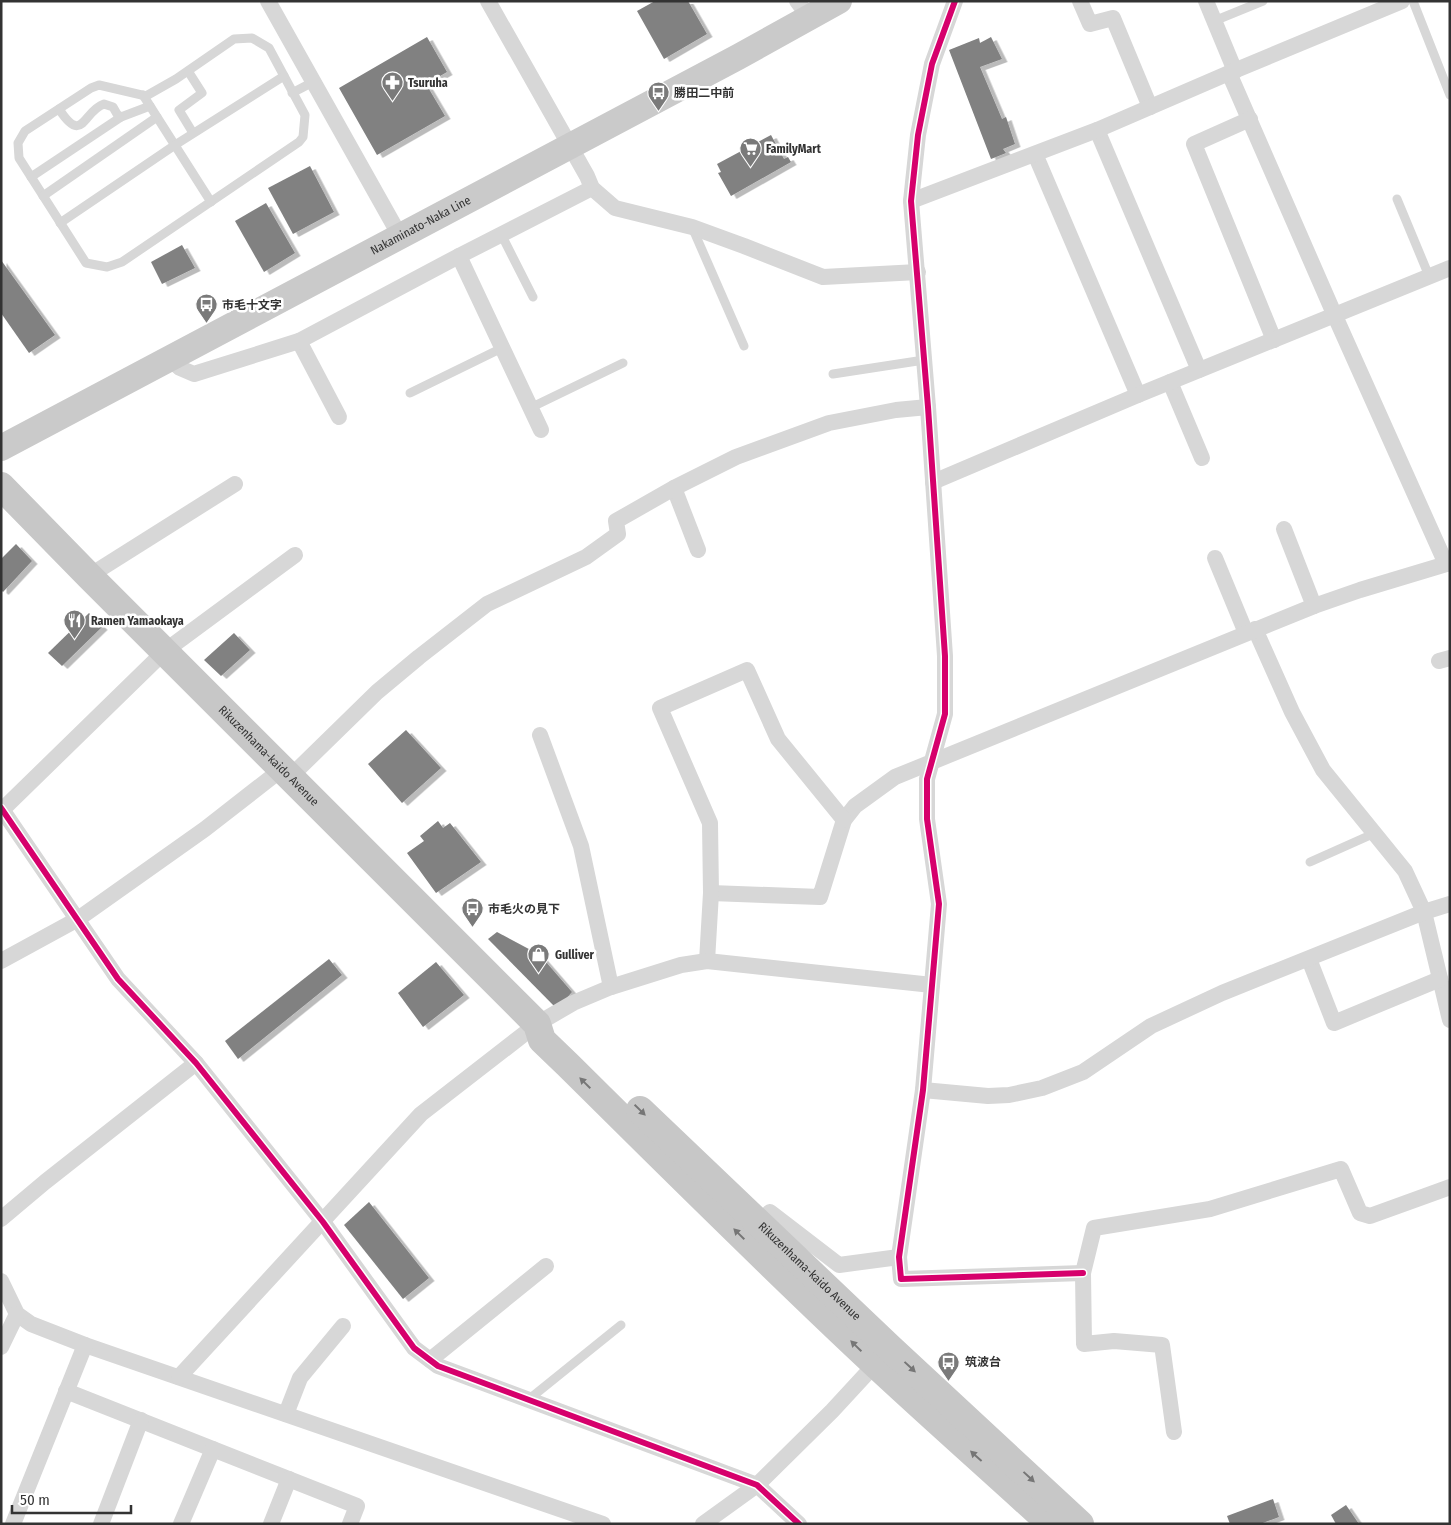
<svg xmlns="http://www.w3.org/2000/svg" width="1451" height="1525" viewBox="0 0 1451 1525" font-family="'Fira Sans Condensed','Noto Sans JP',sans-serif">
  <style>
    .building { fill: #818181; filter: url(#shadow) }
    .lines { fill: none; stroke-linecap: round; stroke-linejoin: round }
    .service { stroke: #d7d7d7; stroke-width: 9 }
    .minor { stroke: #d7d7d7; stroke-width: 16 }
    .primary { stroke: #cacaca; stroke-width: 26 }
    .trunk { stroke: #c7c7c7; stroke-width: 28 }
    .cycleway-casing { stroke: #fff; stroke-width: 9 }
    .cycleway { stroke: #d6006c; stroke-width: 6 }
    .oneway { fill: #767676 }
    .labels { text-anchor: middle; stroke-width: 5; stroke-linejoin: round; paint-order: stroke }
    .poi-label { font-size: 12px; font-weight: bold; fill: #333; stroke: #fff; text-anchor: start }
    .street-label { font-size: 12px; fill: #333; stroke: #fff }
  </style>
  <defs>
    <filter id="shadow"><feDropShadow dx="5.5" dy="3" stdDeviation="0" flood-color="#0004"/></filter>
  </defs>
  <rect width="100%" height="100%" fill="#fff"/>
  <g class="building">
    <path d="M 655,1 L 688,1 L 707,34 L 664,59 L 637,11 Z"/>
    <path d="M 427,37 L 447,72 L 426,84 L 445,116 L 377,155 L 339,88 Z"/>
    <path d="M 991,37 L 1002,59 L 980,67 L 1002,119 L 1006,117 L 1015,144 L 1003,149 L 1006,153 L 991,159 L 949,50 L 979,38 L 980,43 Z"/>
    <path d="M 771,135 L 784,159 L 788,157 L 791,162 L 731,196 L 718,173 L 721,172 L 717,164 Z"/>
    <path d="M 310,166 L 334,212 L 293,234 L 268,188 Z"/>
    <path d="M 266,203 L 295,253 L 264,272 L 235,221 Z"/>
    <path d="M 182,245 L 195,268 L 162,284 L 151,262 Z"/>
    <path d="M 1,260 L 55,335 L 29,353 L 1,313 Z"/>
    <path d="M 16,544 L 32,561 L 3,592 L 1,590 L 1,559 Z"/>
    <path d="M 89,613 L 102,627 L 62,666 L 48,653 Z"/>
    <path d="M 234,633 L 250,650 L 221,676 L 204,660 Z"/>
    <path d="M 406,730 L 441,768 L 402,803 L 368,764 Z"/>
    <path d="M 438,821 L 443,828 L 450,823 L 481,862 L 436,893 L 407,853 L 424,841 L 420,836 Z"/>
    <path d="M 497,932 L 540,955 L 572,992 L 557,1009 L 488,939 Z"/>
    <path d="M 329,959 L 342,975 L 238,1059 L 225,1041 Z"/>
    <path d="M 436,962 L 464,995 L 423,1027 L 398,993 Z"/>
    <path d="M 369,1202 L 429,1278 L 403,1299 L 344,1225 Z"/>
    <path d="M 1273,1499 L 1279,1517 L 1260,1524 L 1230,1524 L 1227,1516 Z"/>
    <path d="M 1346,1505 L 1359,1524 L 1336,1524 L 1331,1515 Z"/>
  </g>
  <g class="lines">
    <g class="service">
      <path d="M 1413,1 L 1450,95"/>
      <path d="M 1214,21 L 1263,1"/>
      <path d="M 252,38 L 269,48 L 305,115 L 303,137 L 299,142 L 122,262 L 107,267 L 86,263 L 19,158 L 18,143 L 25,131 L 91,88 L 99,85 L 146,96 L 176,79 L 234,39 Z"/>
      <path d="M 188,71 L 202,93 L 179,110 L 193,133"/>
      <path d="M 292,93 L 313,82"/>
      <path d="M 143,95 L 211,202"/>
      <path d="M 59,109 C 83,146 83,111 104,104 L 113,107 L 117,114 L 121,117 L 150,106"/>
      <path d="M 31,177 L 121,117"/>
      <path d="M 43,196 L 157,117"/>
      <path d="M 1397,199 L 1429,276"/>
      <path d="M 60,223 L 175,145 L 284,76"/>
      <path d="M 692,227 L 744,346"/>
      <path d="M 501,234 L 533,297"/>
      <path d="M 833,374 L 924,360"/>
      <path d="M 410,393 L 502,348"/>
      <path d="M 530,408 L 623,363"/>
      <path d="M 1310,862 L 1375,833"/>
      <path d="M 528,1400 L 621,1325"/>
    </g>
    <g class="minor">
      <path d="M 268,1 L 400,236"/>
      <path d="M 488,1 L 587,176 L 592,188 L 615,208 L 692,227 L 744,246 L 823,277 L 918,272"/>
      <path d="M 797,1 L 809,17"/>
      <path d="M 955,1 L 932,64 L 918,135 L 911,201 L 928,407 L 945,656 L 945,714 L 927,779 L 927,819 L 939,904 L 923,1090 L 899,1257 L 901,1279 L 1083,1273"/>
      <path d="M 1080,1 L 1090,24 L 1113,18 L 1150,107"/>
      <path d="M 1206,1 L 1235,71"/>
      <path d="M 1229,73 L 1335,316 L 1446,564"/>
      <path d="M 1250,119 L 1194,144 L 1274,340"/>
      <path d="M 1097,130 L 1199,370"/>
      <path d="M 1035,154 L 1138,395"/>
      <path d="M 911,201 L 1097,130 L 1229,73 L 1402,1"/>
      <path d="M 459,256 L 541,430"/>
      <path d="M 299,341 L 339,417"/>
      <path d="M 170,359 L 180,368 L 194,374 L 299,341 L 459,256 L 592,188"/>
      <path d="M 1170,382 L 1202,458"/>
      <path d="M 933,482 L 1138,395 L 1450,268"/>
      <path d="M 674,488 L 698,550"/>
      <path d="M 1284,529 L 1314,606"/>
      <path d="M 1215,558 L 1246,633"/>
      <path d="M 89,576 L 235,484"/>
      <path d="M 1255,629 L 1292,712 L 1323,770 L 1405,871 L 1424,912 L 1450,1020"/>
      <path d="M 1439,661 L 1450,658"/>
      <path d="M 540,735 L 581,846 L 611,987"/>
      <path d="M 290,777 L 377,692 L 419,657 L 487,604 L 586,557 L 618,534 L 616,521 L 674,488 L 736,457 L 829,423 L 896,410 L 928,407"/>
      <path d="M 1,808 L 118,979 L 196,1063 L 323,1222 L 414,1348 L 438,1366 L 757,1485 L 799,1524"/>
      <path d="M 2,810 L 165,651 L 295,555"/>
      <path d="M 711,893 L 820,897 L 844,820 L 855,806 L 895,777 L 1314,606 L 1360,590 L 1450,563"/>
      <path d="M 1309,959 L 1334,1023 L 1440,979"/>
      <path d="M 1,961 L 78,919 L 205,829 L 282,769"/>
      <path d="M 707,961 L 711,893 L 710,823 L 660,708 L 747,670 L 778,739 L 844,820"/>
      <path d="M 923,1090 L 988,1096 L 1009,1095 L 1042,1088 L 1083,1072 L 1151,1026 L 1222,993 L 1424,912 L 1450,904"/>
      <path d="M 1,1219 L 45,1182 L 196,1063"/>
      <path d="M 758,1224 L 770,1212 L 839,1265 L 899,1257"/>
      <path d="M 1,1281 L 17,1314 L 31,1324 L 85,1345 L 603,1524"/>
      <path d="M 1,1347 L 17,1314"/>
      <path d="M 430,1360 L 546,1266"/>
      <path d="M 179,1377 L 421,1114 L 537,1024 L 573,1003 L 611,987 L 681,965 L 707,961 L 932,985"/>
      <path d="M 66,1391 L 357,1506 L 350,1524"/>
      <path d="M 286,1414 L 300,1378 L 343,1326"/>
      <path d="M 1174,1432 L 1162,1345 L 1114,1341 L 1084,1344 L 1083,1273 L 1094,1228 L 1210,1209 L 1341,1169 L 1360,1213 L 1370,1216 L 1450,1187"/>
      <path d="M 13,1524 L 85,1345"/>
      <path d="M 101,1524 L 141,1420"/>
      <path d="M 181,1524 L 213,1449"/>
      <path d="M 271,1524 L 289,1479"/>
      <path d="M 703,1524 L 757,1485 L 832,1411 L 880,1359"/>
    </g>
    <path class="primary" id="s1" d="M 1,448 L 738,57 L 839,1"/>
    <g class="trunk">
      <path id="s2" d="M 1,486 L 89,576 L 537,1024 L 542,1040 L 568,1065 C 669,1165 770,1266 874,1363 C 932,1417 992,1470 1051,1524"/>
      <path id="s3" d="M 640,1110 L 890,1348 L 1080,1524"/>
    </g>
    <defs>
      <g id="cycleway">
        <path d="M 955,1 L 932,64 L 918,135 L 911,201 L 928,407 L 945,656 L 945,714 L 927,779 L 927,819 L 939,904 L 923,1090 L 899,1257 L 901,1279 L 1083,1273"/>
        <path d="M 1,808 L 118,979 L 196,1063 L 323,1222 L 414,1348 L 438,1366 L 757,1485 L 799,1524"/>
      </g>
    </defs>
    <use href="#cycleway" class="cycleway-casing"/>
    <use href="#cycleway" class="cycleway"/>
  </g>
  <defs><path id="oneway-solid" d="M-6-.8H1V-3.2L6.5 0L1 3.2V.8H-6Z" transform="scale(1.25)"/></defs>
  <g class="oneway">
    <use href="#oneway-solid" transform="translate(585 1083) rotate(-135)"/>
    <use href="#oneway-solid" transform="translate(640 1110) rotate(44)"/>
    <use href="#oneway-solid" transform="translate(739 1234) rotate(-135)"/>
    <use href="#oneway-solid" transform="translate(856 1346) rotate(-136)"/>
    <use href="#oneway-solid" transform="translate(910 1367) rotate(43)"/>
    <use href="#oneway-solid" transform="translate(976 1456) rotate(-138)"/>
    <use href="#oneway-solid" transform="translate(1029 1477) rotate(43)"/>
  </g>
  <defs>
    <symbol id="pharmacy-pin" viewBox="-11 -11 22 30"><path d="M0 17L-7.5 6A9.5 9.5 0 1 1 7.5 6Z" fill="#7a7a7a" stroke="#fff"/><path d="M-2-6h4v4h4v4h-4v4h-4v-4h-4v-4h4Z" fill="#fff"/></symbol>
    <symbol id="bus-pin" viewBox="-11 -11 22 30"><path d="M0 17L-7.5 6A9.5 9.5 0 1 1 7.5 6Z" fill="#7a7a7a" stroke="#fff"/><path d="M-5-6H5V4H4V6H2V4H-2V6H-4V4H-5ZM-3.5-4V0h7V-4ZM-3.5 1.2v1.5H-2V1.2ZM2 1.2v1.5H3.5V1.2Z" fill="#fff"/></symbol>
    <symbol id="supermarket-pin" viewBox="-11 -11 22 30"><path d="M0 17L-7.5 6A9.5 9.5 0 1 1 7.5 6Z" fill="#7a7a7a" stroke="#fff"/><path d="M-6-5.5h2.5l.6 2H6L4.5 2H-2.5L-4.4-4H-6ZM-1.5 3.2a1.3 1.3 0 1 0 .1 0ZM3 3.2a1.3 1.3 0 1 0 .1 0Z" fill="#fff"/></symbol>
    <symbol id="restaurant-pin" viewBox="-11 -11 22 30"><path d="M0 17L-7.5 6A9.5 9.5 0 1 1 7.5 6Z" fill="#7a7a7a" stroke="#fff"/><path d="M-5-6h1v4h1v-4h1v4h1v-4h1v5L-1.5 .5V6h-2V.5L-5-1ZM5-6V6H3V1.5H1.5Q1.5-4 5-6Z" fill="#fff"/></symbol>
    <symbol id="shop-pin" viewBox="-11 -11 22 30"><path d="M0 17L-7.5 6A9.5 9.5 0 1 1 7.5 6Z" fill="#7a7a7a" stroke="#fff"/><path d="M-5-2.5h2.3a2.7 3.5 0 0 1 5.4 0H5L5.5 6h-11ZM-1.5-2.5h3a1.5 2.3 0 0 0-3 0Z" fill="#fff"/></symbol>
  </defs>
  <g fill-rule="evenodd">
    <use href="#pharmacy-pin" x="380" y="70" width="25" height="34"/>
    <use href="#bus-pin" x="646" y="80" width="25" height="34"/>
    <use href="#supermarket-pin" x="738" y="136" width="25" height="34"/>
    <use href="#bus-pin" x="194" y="292" width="25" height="34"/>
    <use href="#restaurant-pin" x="62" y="608" width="25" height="34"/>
    <use href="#bus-pin" x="460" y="896" width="25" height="34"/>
    <use href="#shop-pin" x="526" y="942" width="25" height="34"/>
    <use href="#bus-pin" x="936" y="1350" width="25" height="34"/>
  </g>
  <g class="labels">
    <g class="poi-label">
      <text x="408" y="87">Tsuruha</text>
      <text x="674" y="97">勝田二中前</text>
      <text x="766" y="153">FamilyMart</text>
      <text x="222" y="309">市毛十文字</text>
      <text x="91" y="625">Ramen Yamaokaya</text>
      <text x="488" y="913">市毛火の見下</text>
      <text x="555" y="959">Gulliver</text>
      <text x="965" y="1366">筑波台</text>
    </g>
    <g class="street-label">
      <text dy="4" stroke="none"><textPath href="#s1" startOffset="475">Nakaminato-Naka Line</textPath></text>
      <text dy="4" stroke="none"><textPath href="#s2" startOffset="380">Rikuzenhama-kaido Avenue</textPath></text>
      <text dy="4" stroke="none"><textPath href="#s3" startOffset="234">Rikuzenhama-kaido Avenue</textPath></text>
    </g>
  </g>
  <rect width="1451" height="1525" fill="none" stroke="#333333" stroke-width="5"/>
  <path d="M12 1505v8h119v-8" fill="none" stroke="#333333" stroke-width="2.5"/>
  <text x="20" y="1505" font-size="15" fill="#333333" stroke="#ffffff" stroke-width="4" paint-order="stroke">50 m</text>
</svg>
